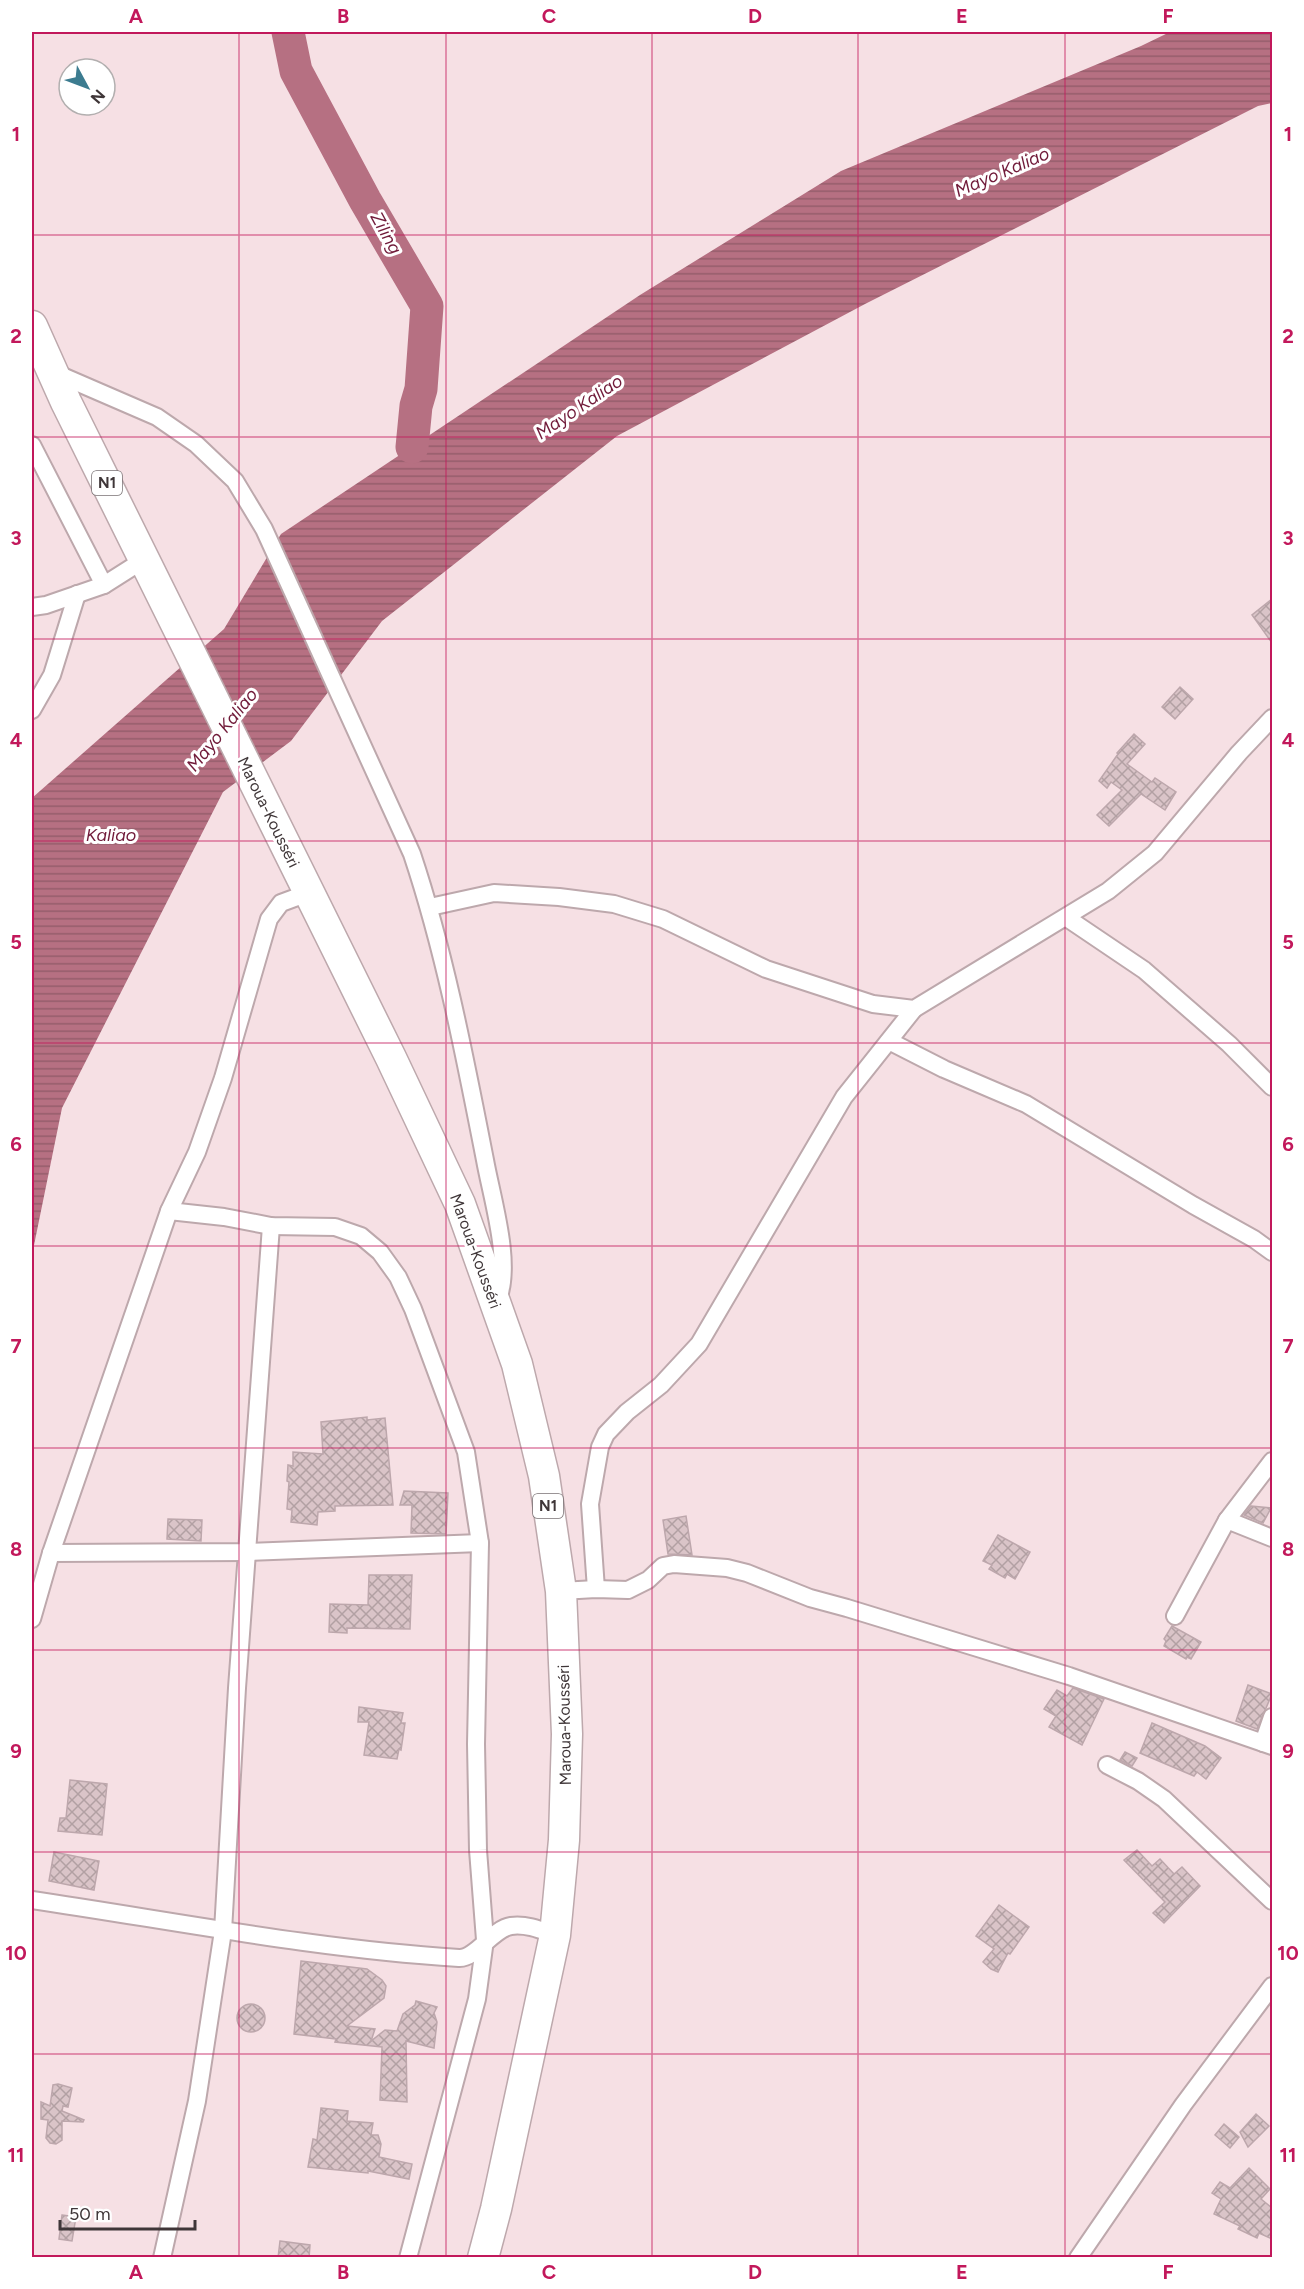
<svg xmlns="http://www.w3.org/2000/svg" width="1304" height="2289" viewBox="0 0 1304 2289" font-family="Figtree,sans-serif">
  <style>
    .water { fill: url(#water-rules) }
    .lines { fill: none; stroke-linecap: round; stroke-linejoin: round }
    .river { stroke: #b67082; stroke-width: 33 }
    .building { fill: url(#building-cross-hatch); stroke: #bda7ac; stroke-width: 1.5 }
    .street-casing { stroke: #bda8ac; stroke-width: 20 }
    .highway-casing { stroke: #bda8ac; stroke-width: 33 }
    .street { stroke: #fff; stroke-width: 16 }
    .highway { stroke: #fff; stroke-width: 30 }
    .grid { fill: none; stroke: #c2185b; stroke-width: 1.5; stroke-opacity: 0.55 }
    .labels { text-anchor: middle; stroke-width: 6; stroke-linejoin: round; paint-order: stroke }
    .shield { fill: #fff; stroke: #797274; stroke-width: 1.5 }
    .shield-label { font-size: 15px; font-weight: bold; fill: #3f3638 }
    .street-label { font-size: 16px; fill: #3f3638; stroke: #fff }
    .water-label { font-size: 18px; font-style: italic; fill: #701a39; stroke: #fff }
    .neatline { fill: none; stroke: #c2185b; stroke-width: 2 }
    .grid-label { font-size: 20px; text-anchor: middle; font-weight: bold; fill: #c2185b }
  </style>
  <defs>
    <pattern id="water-rules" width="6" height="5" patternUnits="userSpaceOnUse" patternTransform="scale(1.5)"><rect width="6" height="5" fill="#b67082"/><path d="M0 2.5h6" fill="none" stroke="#955d6b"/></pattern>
    <pattern id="building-cross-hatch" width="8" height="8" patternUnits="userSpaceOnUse" patternTransform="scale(1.5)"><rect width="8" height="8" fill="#dac4c8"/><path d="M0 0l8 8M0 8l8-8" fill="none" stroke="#b2a0a3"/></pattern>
  </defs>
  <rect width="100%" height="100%" fill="#f6e0e4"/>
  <path class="water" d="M 1170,32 L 1272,32 L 1272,103 L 1258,106 L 865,304 L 617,436 L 382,621 L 291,741 L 223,792 L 62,1108 L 32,1255 L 32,798 L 224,629 L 281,534 L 640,295 L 841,171 L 1141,46 Z"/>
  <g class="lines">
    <path class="river" d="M 288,32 L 296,71 L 365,200 L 427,306 L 421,389 L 416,406 L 412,447"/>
  </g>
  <g class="building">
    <path d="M 1272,599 L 1272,643 L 1252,615 Z"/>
    <path d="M 1180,687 L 1193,699 L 1175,719 L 1162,707 Z"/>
    <path d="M 1134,734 L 1145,744 L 1127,764 L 1152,782 L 1155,778 L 1176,792 L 1165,810 L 1141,794 L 1109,826 L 1097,815 L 1122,790 L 1111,782 L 1107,788 L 1099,781 L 1118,754 L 1117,753 Z"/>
    <path d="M 367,1417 L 367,1420 L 385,1418 L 393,1505 L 335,1506 L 335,1511 L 318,1512 L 317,1525 L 291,1522 L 292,1510 L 287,1509 L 289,1482 L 287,1481 L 288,1465 L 293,1466 L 293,1452 L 323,1454 L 321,1422 Z"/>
    <path d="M 404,1491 L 448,1493 L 446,1534 L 411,1533 L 412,1505 L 400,1505 Z"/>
    <path d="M 1251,1506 L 1271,1508 L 1263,1523 L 1244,1515 Z"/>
    <path d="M 686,1516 L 692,1555 L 668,1554 L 663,1520 Z"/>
    <path d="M 168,1519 L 202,1520 L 201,1541 L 167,1539 Z"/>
    <path d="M 998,1535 L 1030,1552 L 1015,1579 L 1007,1574 L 1005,1578 L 989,1569 L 992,1565 L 983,1561 Z"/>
    <path d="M 369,1575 L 412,1575 L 410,1629 L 347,1628 L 347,1633 L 329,1632 L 330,1604 L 368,1605 Z"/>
    <path d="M 1172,1626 L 1201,1642 L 1191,1659 L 1187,1657 L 1186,1659 L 1164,1646 L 1166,1641 L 1164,1639 Z"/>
    <path d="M 1248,1685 L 1272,1694 L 1257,1729 L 1236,1721 Z"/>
    <path d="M 1073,1688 L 1104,1699 L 1082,1745 L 1049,1727 L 1056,1716 L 1044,1709 L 1057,1690 L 1067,1696 Z"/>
    <path d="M 359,1707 L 403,1713 L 401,1723 L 405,1723 L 401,1750 L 399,1749 L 397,1759 L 364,1755 L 369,1722 L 358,1722 Z"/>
    <path d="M 1152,1723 L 1205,1746 L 1221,1758 L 1206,1779 L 1197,1772 L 1194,1776 L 1140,1753 Z"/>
    <path d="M 1125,1752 L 1137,1758 L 1132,1766 L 1120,1760 Z"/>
    <path d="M 70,1780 L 107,1784 L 102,1835 L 58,1831 L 60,1818 L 66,1818 Z"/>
    <path d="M 1137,1850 L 1152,1866 L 1160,1859 L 1174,1874 L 1182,1867 L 1200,1886 L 1164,1923 L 1153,1913 L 1165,1902 L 1124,1860 Z"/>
    <path d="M 54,1852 L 99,1861 L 94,1890 L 49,1881 Z"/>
    <path d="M 999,1905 L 1029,1927 L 1010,1954 L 1008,1953 L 998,1972 L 991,1969 L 983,1962 L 994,1949 L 976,1936 Z"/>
    <path d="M 301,1961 L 367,1969 L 382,1980 L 386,1986 L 384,1998 L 347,2026 L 375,2029 L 371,2041 L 385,2030 L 397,2031 L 403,2014 L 415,2005 L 416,2001 L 437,2007 L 434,2013 L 437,2022 L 434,2048 L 406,2041 L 407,2102 L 380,2100 L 382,2047 L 335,2042 L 336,2039 L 294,2034 Z"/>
    <circle cx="251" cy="2018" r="14"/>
    <path d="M 58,2084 L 72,2088 L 68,2107 L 63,2106 L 62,2111 L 84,2120 L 83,2122 L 62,2121 L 62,2140 L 56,2144 L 50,2143 L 46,2138 L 48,2120 L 41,2119 L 41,2102 L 50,2106 L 53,2085 Z"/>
    <path d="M 321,2108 L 348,2111 L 347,2121 L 373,2123 L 371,2135 L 378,2135 L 381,2144 L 379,2157 L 412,2164 L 409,2179 L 368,2171 L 368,2173 L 308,2167 L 313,2139 L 317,2140 Z"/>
    <path d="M 1256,2114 L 1269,2126 L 1248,2147 L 1240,2132 Z"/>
    <path d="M 1224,2124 L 1239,2137 L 1230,2148 L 1215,2135 Z"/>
    <path d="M 1249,2168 L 1270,2189 L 1261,2199 L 1272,2208 L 1272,2239 L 1259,2233 L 1257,2238 L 1238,2229 L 1240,2226 L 1214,2214 L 1221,2199 L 1212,2193 L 1220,2182 L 1230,2188 Z"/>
    <path d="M 62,2215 L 76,2217 L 72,2241 L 59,2239 Z"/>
    <path d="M 280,2241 L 310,2245 L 309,2258 L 278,2258 Z"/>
  </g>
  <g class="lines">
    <defs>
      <g id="street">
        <path d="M 53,372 L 157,417 L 196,444 L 235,481 L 264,529 L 412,854 C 445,953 465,1058 485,1160 C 492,1199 512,1262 498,1299"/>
        <path d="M 32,445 L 104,585"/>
        <path d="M 32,607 L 46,605 L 104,585 L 145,559"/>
        <path d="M 32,710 L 52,675 L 77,594"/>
        <path d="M 430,907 L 494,893 L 559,897 L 614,904 L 663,919 L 766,969 L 873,1004 L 914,1009 L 1108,891 L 1155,853 L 1239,753 L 1272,718"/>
        <path d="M 1067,918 L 1144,970 L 1229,1044 L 1272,1087"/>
        <path d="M 889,1041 L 944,1069 L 1026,1104 L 1193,1205 L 1254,1239 L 1272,1252"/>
        <path d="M 169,1211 L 224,1217 L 271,1226 L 335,1227 L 361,1236 L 380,1252 L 398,1277 L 413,1309 L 466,1452 L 480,1543 L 476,1744 L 478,1850 L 485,1940 L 477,1999 L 408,2258"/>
        <path d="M 1227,1520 L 1272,1538"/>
        <path d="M 51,1553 L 248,1552 L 480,1543"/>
        <path d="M 596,1589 L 590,1504 L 600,1447 L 606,1434 L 627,1412 L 661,1385 L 699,1344 L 844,1097 L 914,1009"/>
        <path d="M 561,1591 L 596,1589 L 628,1590 L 648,1580 L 663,1566 L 674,1564 L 727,1568 L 747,1573 L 810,1598 L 847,1608 L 1069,1676 L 1272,1746"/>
        <path d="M 1175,1616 L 1227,1520 L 1272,1461"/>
        <path d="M 32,1619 L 51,1553 L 169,1211 L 197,1152 L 223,1078 L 269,919 L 281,903 L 308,893"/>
        <path d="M 1263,1743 L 1272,1717"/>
        <path d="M 1107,1765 L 1138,1781 L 1164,1799 L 1272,1901"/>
        <path d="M 32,1900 C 174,1921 315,1949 459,1958 C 476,1959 492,1929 511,1926 C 527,1924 541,1930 555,1935"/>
        <path d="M 162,2258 L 197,2101 L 223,1931 L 237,1688 L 271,1226"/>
        <path d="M 1078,2258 L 1183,2105 L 1272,1986"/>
      </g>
      <path id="highway" d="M 32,326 L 66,402 L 391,1058 L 460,1204 L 517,1364 L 544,1476 L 561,1591 L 567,1734 L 564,1840 L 555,1935 L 496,2209 L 483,2258"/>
    </defs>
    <use href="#street" class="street-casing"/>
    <use href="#highway" class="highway-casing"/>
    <use href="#street" class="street"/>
    <use href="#highway" class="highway"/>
  </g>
  <path class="grid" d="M 239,32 L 239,2258M 446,32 L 446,2258M 652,32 L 652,2258M 858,32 L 858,2258M 1065,32 L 1065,2258M 32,235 L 1272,235M 32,437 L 1272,437M 32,639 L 1272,639M 32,841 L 1272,841M 32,1043 L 1272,1043M 32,1246 L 1272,1246M 32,1448 L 1272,1448M 32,1650 L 1272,1650M 32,1852 L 1272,1852M 32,2054 L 1272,2054"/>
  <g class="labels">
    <g class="shield">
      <rect x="92" y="471" width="30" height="24" rx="4.5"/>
      <rect x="533" y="1494" width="30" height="24" rx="4.5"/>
    </g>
    <g class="shield-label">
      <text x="107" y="488">N1</text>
      <text x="548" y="1511">N1</text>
    </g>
    <g class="street-label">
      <text transform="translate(269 812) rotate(64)" y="6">Maroua-Kousséri</text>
      <text transform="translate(476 1251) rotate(70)" y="6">Maroua-Kousséri</text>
      <text transform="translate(564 1725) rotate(-91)" y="6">Maroua-Kousséri</text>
    </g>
    <g class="water-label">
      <text transform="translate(1002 172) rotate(-23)" y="6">Mayo Kaliao</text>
      <text transform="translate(386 233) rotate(61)" y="6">Ziling</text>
      <text transform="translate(579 407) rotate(-34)" y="6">Mayo Kaliao</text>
      <text transform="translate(222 730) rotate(-51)" y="6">Mayo Kaliao</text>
      <text x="111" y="841">Kaliao</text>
    </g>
  </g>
  <rect width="1304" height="2289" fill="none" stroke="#ffffff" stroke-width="66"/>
  <g transform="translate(87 87) rotate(131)"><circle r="28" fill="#ffffff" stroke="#b2afaf" stroke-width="1.5"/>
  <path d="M0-4.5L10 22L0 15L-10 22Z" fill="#3c7c90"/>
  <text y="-9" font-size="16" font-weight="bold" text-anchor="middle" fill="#3f3638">N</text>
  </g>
  <path d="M60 2220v9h135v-9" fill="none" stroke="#3f3638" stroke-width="3"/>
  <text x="69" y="2220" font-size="18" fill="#3f3638" stroke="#ffffff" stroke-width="4.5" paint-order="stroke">50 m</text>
  <rect x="33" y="33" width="1238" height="2223" class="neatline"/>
  <g class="grid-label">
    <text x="136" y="23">A</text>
    <text x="343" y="23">B</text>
    <text x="549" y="23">C</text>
    <text x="755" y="23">D</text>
    <text x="962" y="23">E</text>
    <text x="1168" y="23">F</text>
    <text x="16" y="141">1</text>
    <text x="1288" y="141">1</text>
    <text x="16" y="343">2</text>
    <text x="1288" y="343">2</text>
    <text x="16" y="545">3</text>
    <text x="1288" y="545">3</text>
    <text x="16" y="747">4</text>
    <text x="1288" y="747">4</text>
    <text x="16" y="949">5</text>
    <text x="1288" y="949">5</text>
    <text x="16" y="1151">6</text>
    <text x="1288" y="1151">6</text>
    <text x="16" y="1353">7</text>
    <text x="1288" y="1353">7</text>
    <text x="16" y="1556">8</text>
    <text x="1288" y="1556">8</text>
    <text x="16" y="1758">9</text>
    <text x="1288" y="1758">9</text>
    <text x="16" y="1960">10</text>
    <text x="1288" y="1960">10</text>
    <text x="16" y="2162">11</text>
    <text x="1288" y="2162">11</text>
    <text x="136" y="2279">A</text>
    <text x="343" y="2279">B</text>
    <text x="549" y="2279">C</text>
    <text x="755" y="2279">D</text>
    <text x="962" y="2279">E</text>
    <text x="1168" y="2279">F</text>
  </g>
</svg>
